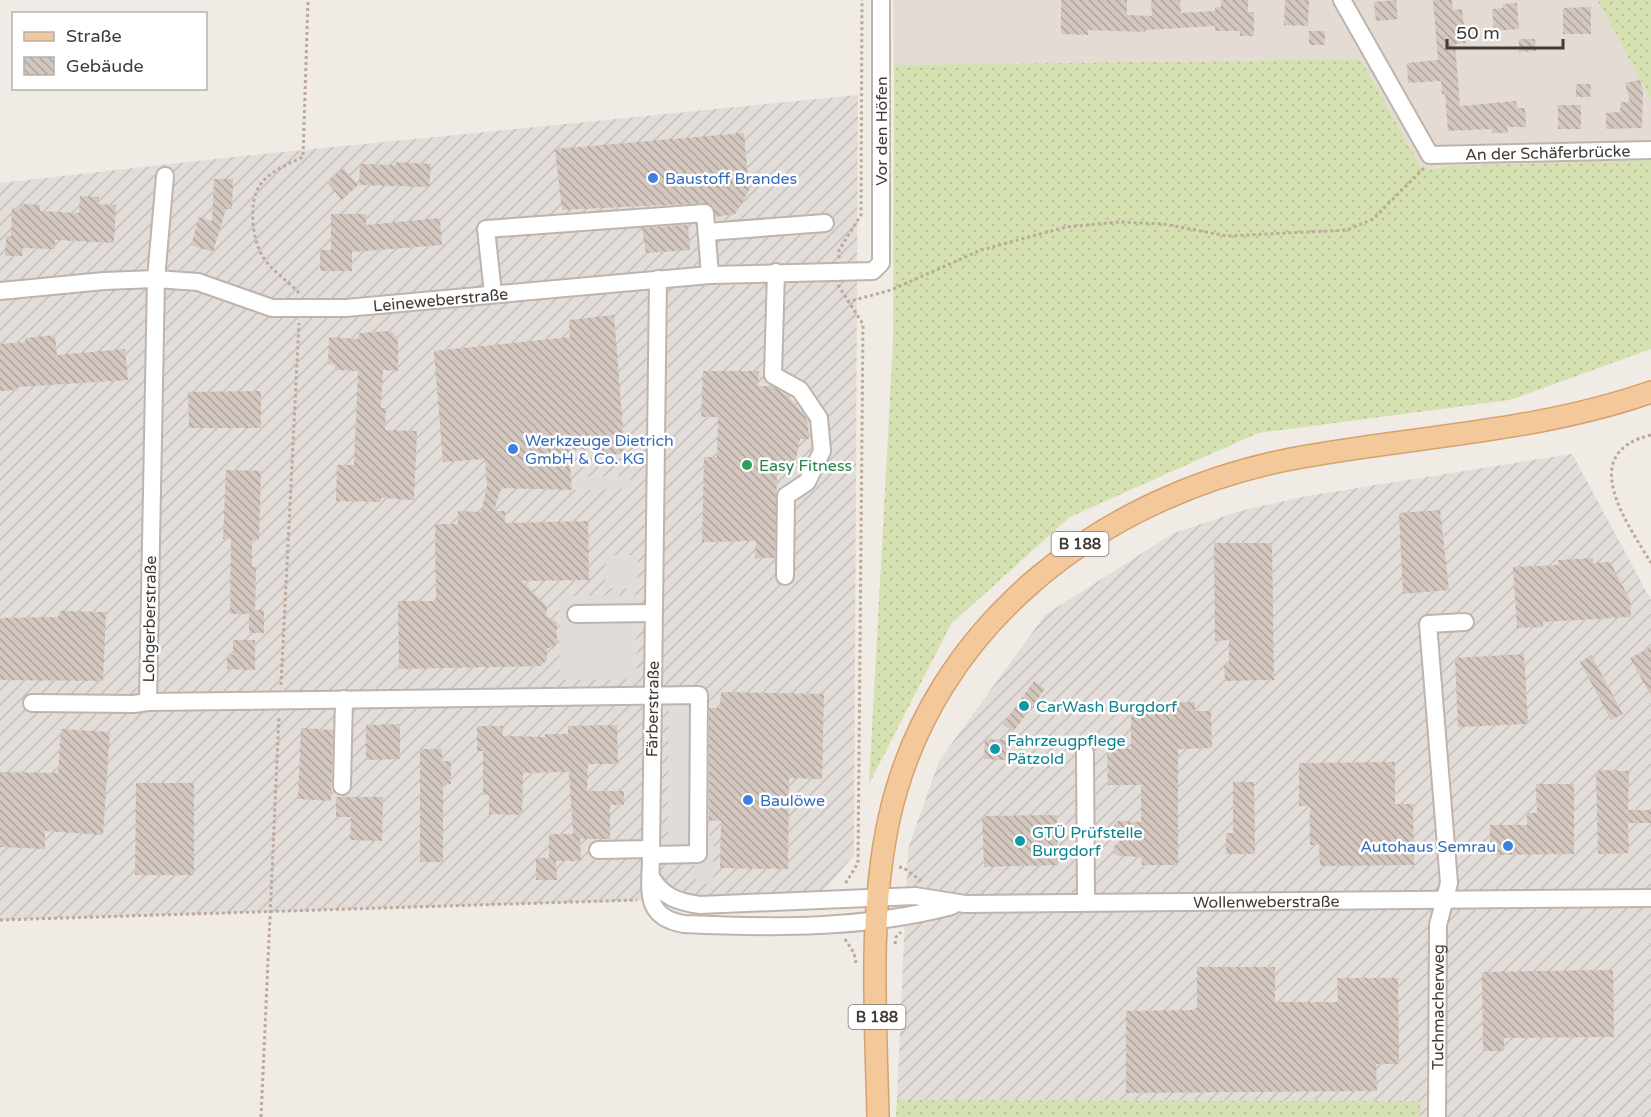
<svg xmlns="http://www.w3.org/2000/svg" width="1651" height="1117" viewBox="0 0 1651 1117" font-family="'Varela Round',sans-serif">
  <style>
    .residential { fill: #e4dbd4 }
    .industrial { fill: url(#industrial-furrows) }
    .grass { fill: url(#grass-dots) }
    .parking { fill: #dfdcda }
    .building { fill: url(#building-back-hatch) }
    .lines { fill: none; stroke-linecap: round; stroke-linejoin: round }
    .minor-casing { stroke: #beb4ac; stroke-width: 20 }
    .major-casing { stroke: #d6a16d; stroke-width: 24 }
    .path { stroke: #bba99c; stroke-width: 3; stroke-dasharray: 3 3; stroke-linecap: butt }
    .minor { stroke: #fff; stroke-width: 16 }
    .major { stroke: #f3c89b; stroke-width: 21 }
    .shop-dot { fill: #3f7fe0; stroke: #fff; stroke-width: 2 }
    .leisure-dot { fill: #2e9e5b; stroke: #fff; stroke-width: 2 }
    .culture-dot { fill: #0f9aa8; stroke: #fff; stroke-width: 2 }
    .labels { text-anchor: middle; stroke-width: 5; stroke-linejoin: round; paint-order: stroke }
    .shield { fill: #fff; stroke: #7b7672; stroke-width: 1.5 }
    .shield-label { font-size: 15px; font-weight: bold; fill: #423b35 }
    .street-label { font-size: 16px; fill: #423b35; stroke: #fff }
    .shop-label { font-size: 16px; fill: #366cbe; stroke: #fff; text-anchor: start }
    .leisure-label { font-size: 16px; fill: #27864d; stroke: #fff; text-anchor: start }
    .culture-label { font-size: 16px; fill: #0d838f; stroke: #fff; text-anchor: start }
  </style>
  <defs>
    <pattern id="industrial-furrows" width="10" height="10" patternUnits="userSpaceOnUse" patternTransform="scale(1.5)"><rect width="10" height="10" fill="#e3ddda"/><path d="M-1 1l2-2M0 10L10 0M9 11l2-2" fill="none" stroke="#c4bfbc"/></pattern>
    <pattern id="grass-dots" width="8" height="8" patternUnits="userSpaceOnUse" patternTransform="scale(1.5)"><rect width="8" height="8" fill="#d6e1b2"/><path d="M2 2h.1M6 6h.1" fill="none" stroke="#b9c29a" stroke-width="1.8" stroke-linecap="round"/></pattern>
    <pattern id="building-back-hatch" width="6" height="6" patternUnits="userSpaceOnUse" patternTransform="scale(1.5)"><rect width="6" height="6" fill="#d4c7bf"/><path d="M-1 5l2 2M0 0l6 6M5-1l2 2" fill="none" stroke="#aea39c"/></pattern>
  </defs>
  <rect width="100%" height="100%" fill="#f1ebe5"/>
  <path class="residential" d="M 893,0 L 1597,0 L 1651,99 L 1651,160 L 1438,167 L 1423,170 L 1360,59 L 894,65 Z"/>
  <g class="industrial">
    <path d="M 858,95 L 854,855 L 824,890 L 651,900 L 0,920 L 0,183 L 233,157 Z"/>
    <path d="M 1572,454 L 1651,600 L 1651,1117 L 1420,1117 L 1420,1101 L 897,1100 L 908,849 L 939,761 L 1045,615 L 1174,533 L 1240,511 L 1307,496 Z"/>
  </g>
  <g class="grass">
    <path d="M 1597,0 L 1651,0 L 1651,99 Z"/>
    <path d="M 1360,59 L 1423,170 L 1452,166 L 1651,160 L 1651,349 L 1510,400 L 1258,433 L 1070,517 L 951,624 L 869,784 L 893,343 L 894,65 Z"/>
    <path d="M 897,1100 L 1420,1101 L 1420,1117 L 896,1117 Z"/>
  </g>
  <g class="parking">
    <path d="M 630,476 L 631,489 L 575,490 L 575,477 Z"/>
    <path d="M 606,555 L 638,555 L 638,589 L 605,588 Z"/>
    <path d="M 636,595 L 637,679 L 560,680 L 559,596 Z"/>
    <path d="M 704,693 L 702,835 L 714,836 L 713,883 L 696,883 L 694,861 L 668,862 L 669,694 Z"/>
  </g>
  <g class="building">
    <path d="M 1061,0 L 1127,0 L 1127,15 L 1152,16 L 1151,0 L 1180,0 L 1181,13 L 1215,11 L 1215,7 L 1221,7 L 1221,0 L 1248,0 L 1248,12 L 1254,12 L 1254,36 L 1240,36 L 1240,31 L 1215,31 L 1215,26 L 1146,30 L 1146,32 L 1088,30 L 1088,35 L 1061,34 Z"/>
    <path d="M 1285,0 L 1309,0 L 1308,26 L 1284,25 Z"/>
    <path d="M 1396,0 L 1398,19 L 1376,21 L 1374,2 Z"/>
    <path d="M 1433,0 L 1452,0 L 1453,10 L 1462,9 L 1466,43 L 1455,44 L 1460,106 L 1516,101 L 1517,108 L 1525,108 L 1526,127 L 1507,127 L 1508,133 L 1492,133 L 1492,129 L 1448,131 L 1445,94 L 1442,94 L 1441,81 L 1408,83 L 1407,63 L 1438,60 Z"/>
    <path d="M 1517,3 L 1519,29 L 1494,31 L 1492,9 L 1503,8 L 1503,4 Z"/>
    <path d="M 1591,7 L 1591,34 L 1563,34 L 1563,8 Z"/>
    <rect x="1309" y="31" width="16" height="14"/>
    <path d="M 1519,39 L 1535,39 L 1536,51 L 1519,52 Z"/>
    <path d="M 1640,80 L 1643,92 L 1642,128 L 1606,129 L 1606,113 L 1620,112 L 1621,102 L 1630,102 L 1625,83 Z"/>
    <path d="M 1576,84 L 1591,84 L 1590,97 L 1576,97 Z"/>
    <rect x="1558" y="105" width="23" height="24"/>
    <path d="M 744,133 L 748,179 L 757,177 L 735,214 L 716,217 L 713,207 L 704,203 L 562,210 L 555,149 Z"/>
    <path d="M 396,162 L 431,164 L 429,187 L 359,185 L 360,164 L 396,165 Z"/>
    <path d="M 343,168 L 358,185 L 342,200 L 327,182 Z"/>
    <path d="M 214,179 L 233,179 L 232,209 L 226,209 L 213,252 L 191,245 L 199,217 L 212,221 Z"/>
    <path d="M 80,196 L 99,197 L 99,204 L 116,205 L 114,243 L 55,240 L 55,249 L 23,248 L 22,256 L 5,256 L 6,236 L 11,236 L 12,208 L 20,209 L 21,204 L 40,205 L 40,211 L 79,213 Z"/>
    <path d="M 331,214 L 366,214 L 366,225 L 440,218 L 442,245 L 352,252 L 352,271 L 320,271 L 320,250 L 331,250 Z"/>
    <path d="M 688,225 L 690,250 L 646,253 L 642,228 Z"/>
    <path d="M 614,315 L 625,453 L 599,456 L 598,449 L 569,450 L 572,490 L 501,488 L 494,511 L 505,511 L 505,523 L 588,521 L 589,580 L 522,581 L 547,606 L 546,616 L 557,622 L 557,644 L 547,649 L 547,660 L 541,666 L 399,669 L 398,601 L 436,601 L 435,524 L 458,524 L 458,511 L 481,512 L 487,487 L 485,459 L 443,462 L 434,351 L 570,337 L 569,320 Z"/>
    <path d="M 391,331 L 398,339 L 398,371 L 383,370 L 381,408 L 386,408 L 385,430 L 417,431 L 414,500 L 381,498 L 381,502 L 336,501 L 337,465 L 354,465 L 358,371 L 335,370 L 335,365 L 328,364 L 329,337 L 358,339 L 359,333 Z"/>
    <path d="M 55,335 L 57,355 L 125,349 L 128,380 L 18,387 L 18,390 L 0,391 L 0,344 L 25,342 L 25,338 Z"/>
    <path d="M 703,371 L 759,371 L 758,386 L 772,386 L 788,396 L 806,417 L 810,439 L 800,439 L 796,459 L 787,470 L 777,475 L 775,558 L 755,558 L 756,541 L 702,542 L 704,457 L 717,457 L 718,417 L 701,417 Z"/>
    <path d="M 261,391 L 261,428 L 189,428 L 188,392 Z"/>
    <path d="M 226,470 L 261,471 L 259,540 L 252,540 L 252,567 L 256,567 L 255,610 L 264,610 L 264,633 L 249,633 L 249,614 L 230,614 L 231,539 L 223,539 Z"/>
    <path d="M 1440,510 L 1449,590 L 1403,594 L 1399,513 Z"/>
    <path d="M 1214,543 L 1272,543 L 1274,680 L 1225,681 L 1224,664 L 1229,664 L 1229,640 L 1215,641 Z"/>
    <path d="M 1593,558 L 1593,563 L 1610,562 L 1630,600 L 1631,617 L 1543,622 L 1543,627 L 1517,628 L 1513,567 L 1559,565 L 1558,560 Z"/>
    <path d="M 60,611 L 106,612 L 103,681 L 0,680 L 0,618 L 59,617 Z"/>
    <path d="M 233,640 L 255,640 L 255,670 L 227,669 L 227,655 L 233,655 Z"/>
    <path d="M 1651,647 L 1651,696 L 1630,658 Z"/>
    <path d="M 1524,654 L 1528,724 L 1458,727 L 1455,658 Z"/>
    <path d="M 1591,655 L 1623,714 L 1611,720 L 1580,662 Z"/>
    <path d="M 1034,681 L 1045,689 L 1013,732 L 1003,724 Z"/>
    <path d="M 721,692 L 824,694 L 822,779 L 789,778 L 788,869 L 720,868 L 721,821 L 709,820 L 709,708 L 720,708 Z"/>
    <path d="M 1195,702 L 1195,711 L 1211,711 L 1212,748 L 1178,749 L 1178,865 L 1142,865 L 1141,857 L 1119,856 L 1113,852 L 1114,846 L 1122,839 L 1113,832 L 1113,826 L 1118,821 L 1141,822 L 1141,785 L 1108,785 L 1107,749 L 1131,749 L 1131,703 Z"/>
    <path d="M 400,724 L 400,759 L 366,760 L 366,725 Z"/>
    <path d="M 617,725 L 618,764 L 588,764 L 587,791 L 624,791 L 624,805 L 610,805 L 610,839 L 580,839 L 581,861 L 556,861 L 557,880 L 536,880 L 536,858 L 549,858 L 549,834 L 573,834 L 569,772 L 523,773 L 522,815 L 489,814 L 489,795 L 483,795 L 483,751 L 477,751 L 477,726 L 503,726 L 503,736 L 545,737 L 545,734 L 568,734 L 568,726 Z"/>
    <path d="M 301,728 L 333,730 L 331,801 L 298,799 Z"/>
    <path d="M 61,729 L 110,732 L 103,835 L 45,831 L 45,849 L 0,847 L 0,772 L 58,773 Z"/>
    <path d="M 985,739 L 1006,740 L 1006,760 L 984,759 Z"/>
    <path d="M 420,749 L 442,749 L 442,761 L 451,761 L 451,784 L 443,784 L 443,862 L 420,862 Z"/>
    <path d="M 1395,762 L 1395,804 L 1413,804 L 1414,865 L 1320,866 L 1319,845 L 1310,845 L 1310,806 L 1299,806 L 1299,763 Z"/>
    <path d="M 1600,770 L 1629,771 L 1628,810 L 1651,810 L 1651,823 L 1628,823 L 1629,853 L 1598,854 L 1596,772 Z"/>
    <path d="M 1233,782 L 1254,782 L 1255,854 L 1226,854 L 1226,833 L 1233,833 Z"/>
    <path d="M 136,783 L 194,783 L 194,875 L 135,875 Z"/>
    <path d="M 1536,784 L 1574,784 L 1574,854 L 1490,855 L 1490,825 L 1527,825 L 1527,813 L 1537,813 Z"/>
    <path d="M 336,797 L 383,797 L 382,841 L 350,840 L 351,817 L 336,817 Z"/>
    <path d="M 1057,815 L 1058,865 L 984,867 L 982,816 Z"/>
    <path d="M 1197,967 L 1275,967 L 1275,1002 L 1338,1002 L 1337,978 L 1398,978 L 1399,1064 L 1376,1064 L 1377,1091 L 1126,1093 L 1126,1011 L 1197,1010 Z"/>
    <path d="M 1613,970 L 1614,1037 L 1504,1038 L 1504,1051 L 1483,1051 L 1482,972 Z"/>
  </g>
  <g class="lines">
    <defs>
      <g id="minor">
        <path id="s1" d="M 1342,0 L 1430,155 L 1651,150"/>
        <path d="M 165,176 L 156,279 L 148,702 L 699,695 L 698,854 L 651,855"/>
        <path d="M 707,232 L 825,223"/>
        <path d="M 776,272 L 773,375 L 800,390 L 819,418 L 822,451 L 807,482 L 786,496 L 785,576"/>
        <path d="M 658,279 L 651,855 C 651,889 642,917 684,924 C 774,928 864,929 952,906"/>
        <path id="s2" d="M 0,291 L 104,281 L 156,279 L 198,282 L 272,308 L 346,308 L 710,275 L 873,271 L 881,263 L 881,0"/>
        <path d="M 493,293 L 486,229 L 705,213 L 710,275"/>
        <path d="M 576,614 L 653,613"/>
        <path d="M 32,703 L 134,704 L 148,702"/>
        <path d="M 1085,753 L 1086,901"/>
        <path d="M 342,786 L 344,699"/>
        <path d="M 598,850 L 651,849"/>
        <path id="s3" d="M 651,877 C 663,897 678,902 700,905 L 915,896 L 965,904 L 1651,898"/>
        <path id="s4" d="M 1437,1117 L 1438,925 L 1449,883 L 1428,624 L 1465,622"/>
      </g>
      <path id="major" d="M 878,1117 C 876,1019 868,916 889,819 C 932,624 1102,496 1291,459 C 1412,436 1534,433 1651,392"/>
    </defs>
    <use href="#minor" class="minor-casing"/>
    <use href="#major" class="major-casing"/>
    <g class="path">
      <path d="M 839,258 L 839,250 L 861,215 L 862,0"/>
      <path d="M 838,285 L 863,324 L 858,863 L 845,884"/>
      <path d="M 299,293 C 288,281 272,271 263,257 C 252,240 248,202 260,185 C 270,171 288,164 303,157 L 308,0"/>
      <path d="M 847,302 L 891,290 L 981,250 L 1066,227 L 1119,222 L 1164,224 L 1227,236 L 1347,230 L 1373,219 L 1425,167"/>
      <path d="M 1651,435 C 1575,453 1628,524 1651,563"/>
      <path d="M 281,685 L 299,323"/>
      <path d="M 899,867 L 904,868 L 921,881"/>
      <path d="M 0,920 L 637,900"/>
      <path d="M 845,939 L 854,953 L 856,963"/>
      <path d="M 895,944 L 896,937 L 901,932"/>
      <path d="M 261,1117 L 279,716"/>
    </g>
    <use href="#minor" class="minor"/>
    <use href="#major" class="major"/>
  </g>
  <g class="shop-dot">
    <circle cx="653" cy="178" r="6"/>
    <circle cx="513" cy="449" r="6"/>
    <circle cx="748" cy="800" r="6"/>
    <circle cx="1508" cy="846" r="6"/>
  </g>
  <circle class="leisure-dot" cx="747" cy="465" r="6"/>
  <g class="culture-dot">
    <circle cx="1024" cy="706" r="6"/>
    <circle cx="995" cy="749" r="6"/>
    <circle cx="1020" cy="841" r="6"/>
  </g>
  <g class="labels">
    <g class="shield">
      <rect x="1051.5" y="532" width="57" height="24" rx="4.5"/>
      <rect x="848.5" y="1005" width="57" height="24" rx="4.5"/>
    </g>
    <g class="shield-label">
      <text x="1080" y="549">B 188</text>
      <text x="877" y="1022">B 188</text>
    </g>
    <g class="street-label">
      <text transform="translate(881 131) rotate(-90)" y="6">Vor den Höfen</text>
      <text dy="6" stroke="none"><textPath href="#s1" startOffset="296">An der Schäferbrücke</textPath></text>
      <text dy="6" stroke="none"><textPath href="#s2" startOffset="446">Leineweberstraße</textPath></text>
      <text transform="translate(149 619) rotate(-89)" y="6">Lohgerberstraße</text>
      <text transform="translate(652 709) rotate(-89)" y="6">Färberstraße</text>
      <text dy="6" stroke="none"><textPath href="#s3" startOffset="626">Wollenweberstraße</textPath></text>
      <text dy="6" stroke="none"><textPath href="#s4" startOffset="110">Tuchmacherweg</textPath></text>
    </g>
    <g class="shop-label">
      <text x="665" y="184">Baustoff Brandes</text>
      <text x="525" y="446">Werkzeuge Dietrich<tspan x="525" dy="18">GmbH &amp; Co. KG</tspan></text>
      <text x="760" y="806">Baulöwe</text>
      <text x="1496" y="852" text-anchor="end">Autohaus Semrau</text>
    </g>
    <g class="leisure-label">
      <text x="759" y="471">Easy Fitness</text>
    </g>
    <g class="culture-label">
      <text x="1036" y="712">CarWash Burgdorf</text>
      <text x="1007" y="746">Fahrzeugpflege<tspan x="1007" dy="18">Pätzold</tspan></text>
      <text x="1032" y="838">GTÜ Prüfstelle<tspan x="1032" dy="18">Burgdorf</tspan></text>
    </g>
  </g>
  <rect x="12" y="12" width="195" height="78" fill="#ffffff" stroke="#b3b1ae" stroke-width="1.5"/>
  <rect x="24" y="32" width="30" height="9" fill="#f3c89b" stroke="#b3b1ae" stroke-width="1.5"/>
  <text x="66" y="42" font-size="18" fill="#423b35">Straße</text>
  <rect x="24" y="57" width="30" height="18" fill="url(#building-back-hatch)" stroke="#b3b1ae" stroke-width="1.5"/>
  <text x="66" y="72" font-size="18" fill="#423b35">Gebäude</text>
  <path d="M1447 39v9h116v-9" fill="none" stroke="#423b35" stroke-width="3"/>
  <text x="1456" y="39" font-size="18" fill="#423b35" stroke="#ffffff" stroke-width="4.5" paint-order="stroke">50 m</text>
</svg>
